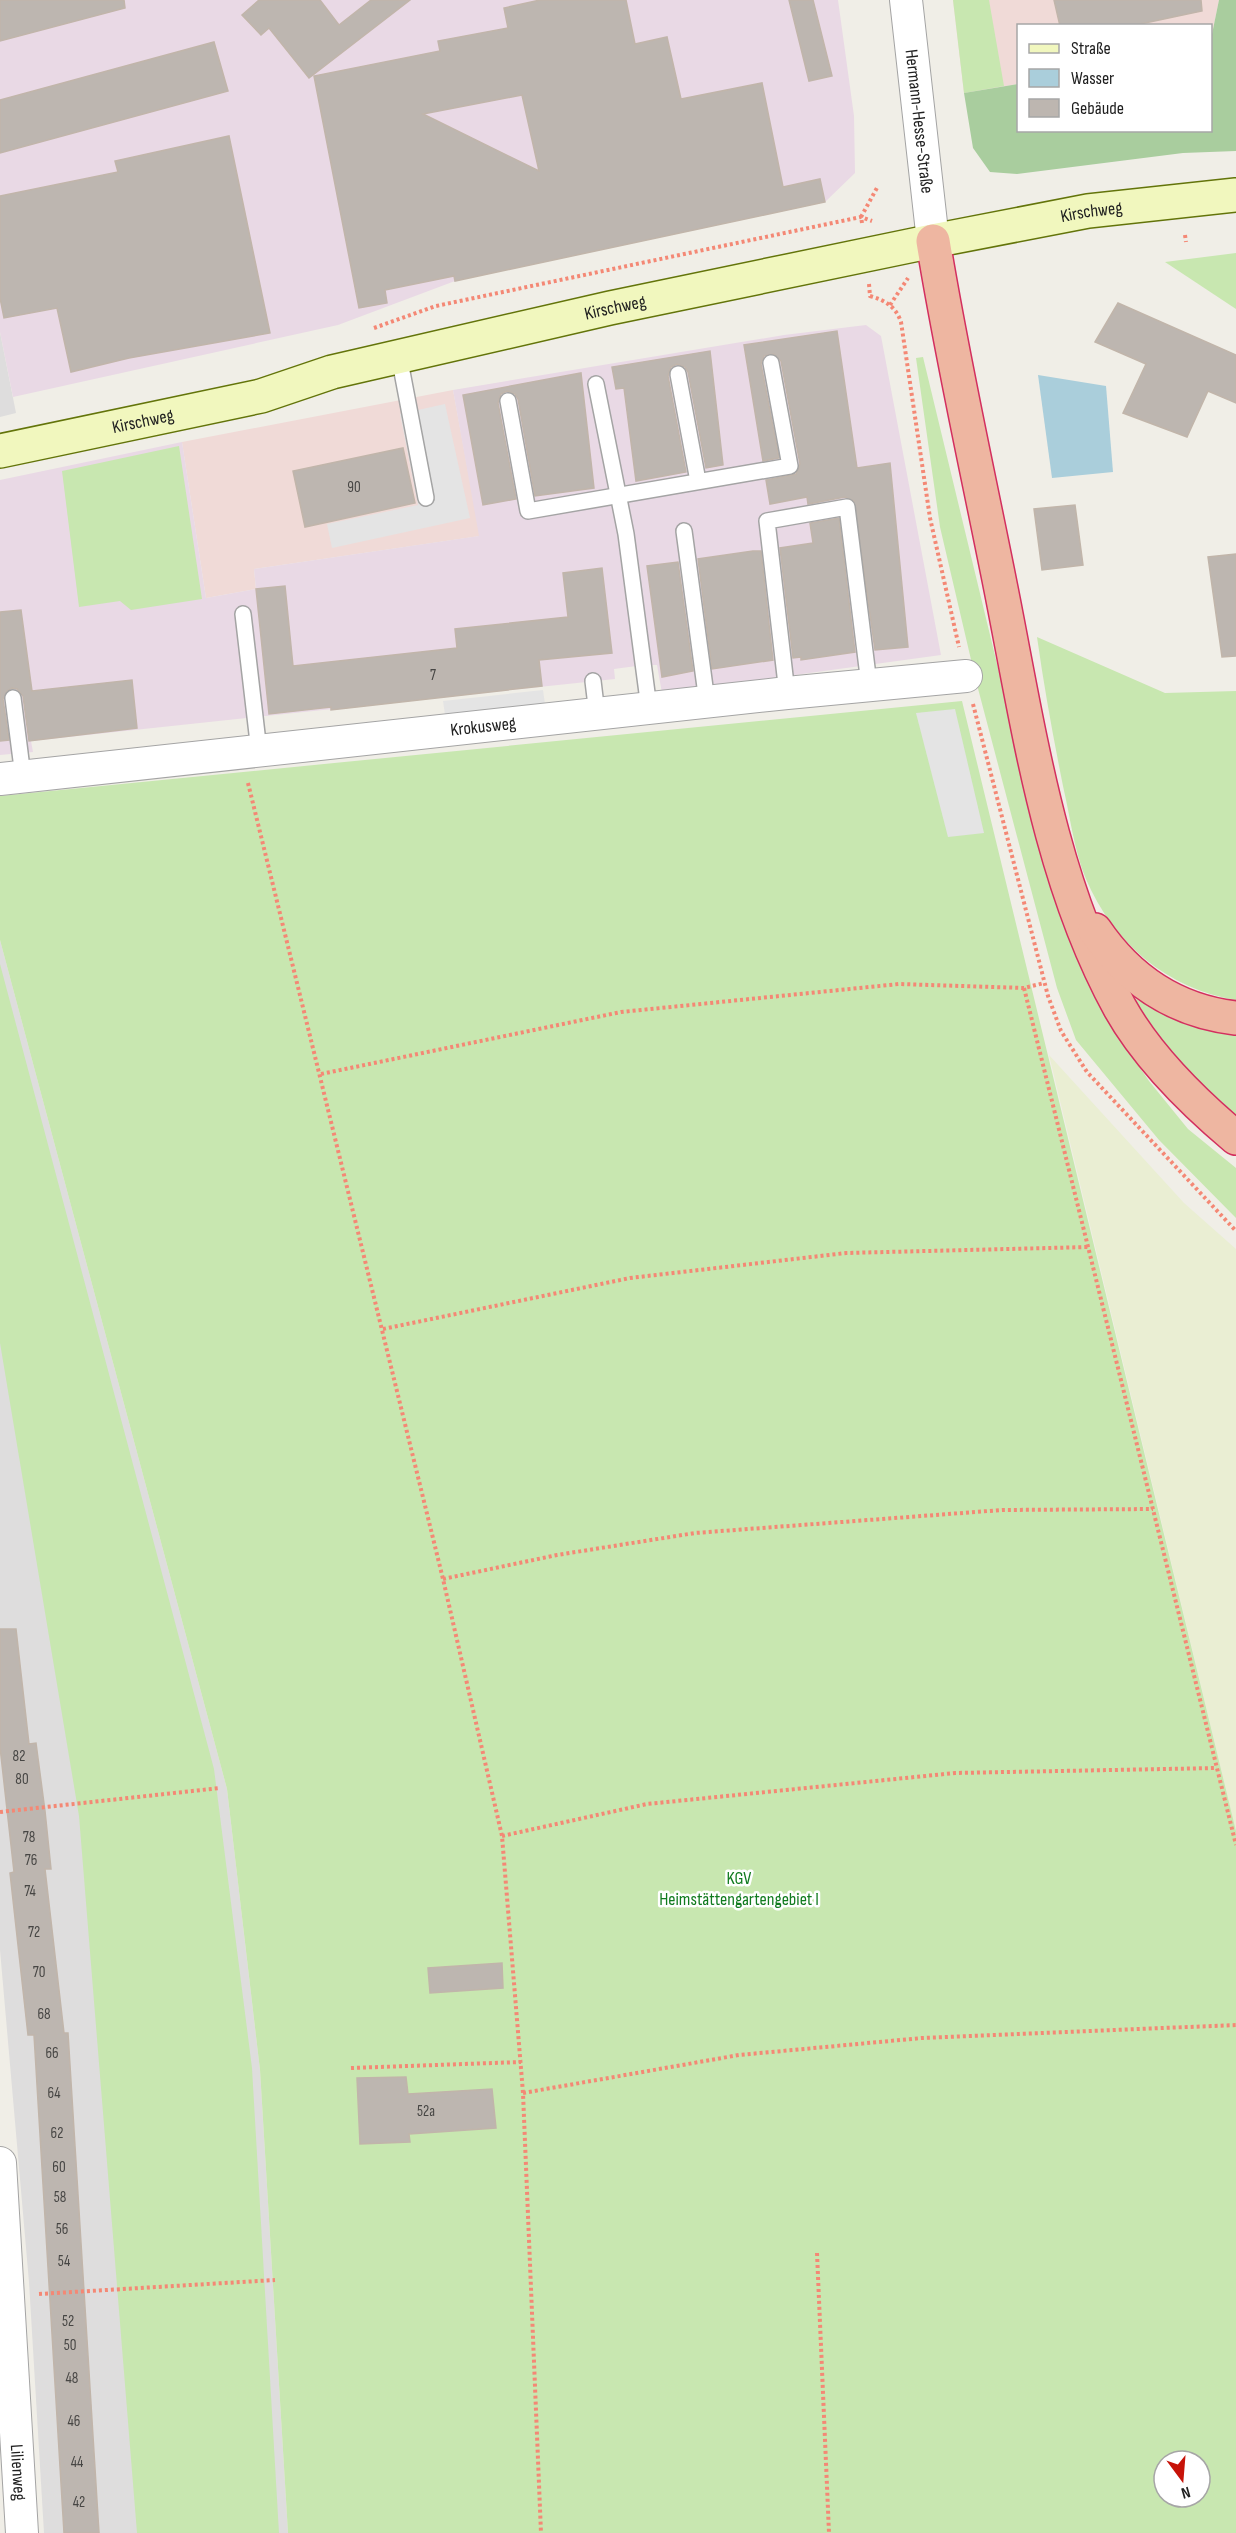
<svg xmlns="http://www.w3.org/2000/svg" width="1236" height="2533" viewBox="0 0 1236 2533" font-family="'Sofia Sans Condensed',sans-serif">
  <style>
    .residential { fill: #dedddd }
    .commercial { fill: #f0dad7 }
    .industrial { fill: #e9d9e5 }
    .farmland { fill: #eaeed3 }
    .grass { fill: #c8e7b0; fill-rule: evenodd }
    .forest { fill: #a9cd9e }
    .parking { fill: #e4e4e4 }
    .water { fill: #aacedb }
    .building { fill: #bdb6b0; stroke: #c1b5aa; stroke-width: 1.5; fill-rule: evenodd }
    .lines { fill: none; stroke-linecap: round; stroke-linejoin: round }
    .service-casing { stroke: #a4a4a4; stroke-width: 18 }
    .minor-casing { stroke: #a4a4a4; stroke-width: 34 }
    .secondary-casing { stroke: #63740a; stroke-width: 36 }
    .trunk-casing { stroke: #d32f5f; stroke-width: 36 }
    .path { stroke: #f48875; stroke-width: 4; stroke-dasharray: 3 3; stroke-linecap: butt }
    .service { stroke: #fff; stroke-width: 15 }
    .minor { stroke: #fff; stroke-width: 32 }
    .secondary { stroke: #f1f7be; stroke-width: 33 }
    .trunk { stroke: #eeb6a1; stroke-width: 33 }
    .labels { text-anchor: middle; stroke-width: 5; stroke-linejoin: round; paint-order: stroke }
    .number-label { font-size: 15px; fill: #474644 }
    .street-label { font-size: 18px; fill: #202020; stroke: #fff }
    .park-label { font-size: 18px; fill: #117b1f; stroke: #fff }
  </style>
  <rect width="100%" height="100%" fill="#f0eee7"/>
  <g class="residential">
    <path d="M 0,332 L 16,413 L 0,417 Z"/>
    <path d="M 0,940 L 227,1789 L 260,2070 L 288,2533 L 44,2533 L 29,2282 L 0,1950 Z"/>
  </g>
  <g class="commercial">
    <path d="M 953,0 L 1219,0 L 1211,39 L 1210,26 L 1018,26 L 1018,84 L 964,93 Z"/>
    <path d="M 453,390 L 480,536 L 254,569 L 256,589 L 206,598 L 182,442 Z"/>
  </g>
  <g class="industrial">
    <path d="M 0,0 L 838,0 L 854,116 L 855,173 L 825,202 L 455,281 L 338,325 L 13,397 L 0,332 Z"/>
    <path d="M 866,325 L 881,336 L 941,655 L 662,693 L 657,665 L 644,665 L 614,669 L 615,679 L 31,741 L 33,752 L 0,755 L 0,480 L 182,442 L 206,598 L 256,589 L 254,569 L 479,536 L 453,390 L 784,335 Z"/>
  </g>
  <path class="farmland" d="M 1049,1055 L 1184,1203 L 1236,1249 L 1236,1831 Z"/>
  <g class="grass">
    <path d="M 953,0 L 989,0 L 1004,86 L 964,93 Z"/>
    <path d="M 1236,253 L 1236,309 L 1165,262 Z"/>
    <path d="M 923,357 L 1051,888 L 1104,1015 L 1149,1081 L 1188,1129 L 1236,1168 L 1236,1218 L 1159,1140 L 1076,1040 L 1057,988 L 976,681 L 940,527 L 916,358 Z"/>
    <path d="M 179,446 L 202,599 L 131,610 L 120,601 L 79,607 L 62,471 Z"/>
    <path d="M 1037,637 L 1165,693 L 1236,691 L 1236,1000 C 1168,989 1113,943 1086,879 C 1074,850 1070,816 1063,786 C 1053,736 1044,687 1037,637 Z"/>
    <path d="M 962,701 L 1236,1831 L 1236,2533 L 288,2533 L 260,2070 L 227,1789 L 0,940 L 0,796 ZM 1164,2461 L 1200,2461 L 1200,2497 L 1164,2497 Z"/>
    <path d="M 0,964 L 214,1769 L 252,2068 L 279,2533 L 137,2533 L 79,1816 L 0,1343 Z"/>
    <path d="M 1134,998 L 1184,1023 L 1236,1035 L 1236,1115 L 1185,1068 L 1134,1004 Z"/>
  </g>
  <path class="forest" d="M 1219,0 L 1236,0 L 1236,151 L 1183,153 L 1017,174 L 990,172 L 973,148 L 964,93 L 1018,84 L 1018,130 L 1210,130 L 1211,39 Z"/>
  <g class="parking">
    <path d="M 445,404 L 470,518 L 332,548 L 327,524 L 418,505 L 400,414 Z"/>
    <path d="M 543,690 L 546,711 L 446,722 L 443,701 Z"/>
    <path d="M 955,709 L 984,833 L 948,837 L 916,713 Z"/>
  </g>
  <path class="water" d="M 1038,375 L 1106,386 L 1113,472 L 1052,478 Z"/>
  <g class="building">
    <path d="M 0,0 L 124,0 L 125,8 L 0,41 Z"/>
    <path d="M 259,0 L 320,0 L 339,25 L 371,0 L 410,0 L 309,78 L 269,28 L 261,35 L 242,15 Z"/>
    <path d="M 540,0 L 626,0 L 635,44 L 667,37 L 681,99 L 762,83 L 783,187 L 820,179 L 825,202 L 455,281 L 454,276 L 385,290 L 387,303 L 359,308 L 314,76 L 440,51 L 438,41 L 508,28 L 504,8 ZM 522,95 L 539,171 L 423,114 Z"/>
    <path d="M 789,0 L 813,0 L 832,76 L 809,81 Z"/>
    <path d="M 1054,0 L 1201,0 L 1202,11 L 1131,26 L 1060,26 Z"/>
    <path d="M 214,42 L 228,91 L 0,153 L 0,100 Z"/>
    <path d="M 229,136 L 270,333 L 129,358 L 71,372 L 57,308 L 4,318 L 0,298 L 0,196 L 118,172 L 115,161 Z"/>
    <path d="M 1118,303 L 1236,355 L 1236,403 L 1208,391 L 1187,437 L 1123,413 L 1146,364 L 1095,342 Z"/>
    <path d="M 837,331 L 857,468 L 890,463 L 908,647 L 875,650 L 854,501 L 845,497 L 808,504 L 807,497 L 770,504 L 766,480 L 796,474 L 800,464 L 781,361 L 774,354 L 764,356 L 761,364 L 779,458 L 763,461 L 744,345 Z"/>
    <path d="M 710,351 L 723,465 L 706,468 L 688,372 L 685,367 L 677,364 L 671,367 L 668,376 L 686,472 L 636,481 L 624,388 L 616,389 L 612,367 Z"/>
    <path d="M 581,373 L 594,488 L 535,496 L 518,399 L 515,394 L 507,391 L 501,394 L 498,403 L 516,499 L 483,505 L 463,395 Z"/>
    <path d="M 403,448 L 415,503 L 305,527 L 293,471 Z"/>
    <path d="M 1075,505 L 1083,565 L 1042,570 L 1034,509 Z"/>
    <path d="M 839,518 L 855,652 L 801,660 L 801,657 L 793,658 L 780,548 L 813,543 L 810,523 Z"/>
    <path d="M 753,551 L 761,551 L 773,660 L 712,669 L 698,559 Z"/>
    <path d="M 1236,554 L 1236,656 L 1222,657 L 1208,557 Z"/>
    <path d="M 678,562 L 693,671 L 662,677 L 647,566 Z"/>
    <path d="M 602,568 L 612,653 L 539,660 L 542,686 L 331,710 L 331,707 L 269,714 L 256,589 L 285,586 L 293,666 L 457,648 L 455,629 L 568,617 L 563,573 Z"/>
    <path d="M 21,610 L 32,691 L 132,680 L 137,728 L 29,741 L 23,696 L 17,689 L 12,688 L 7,691 L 3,699 L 9,740 L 0,741 L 0,612 Z"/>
    <path d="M 0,1629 L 16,1629 L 29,1744 L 36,1743 L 45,1811 L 51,1869 L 45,1869 L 64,2033 L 68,2033 L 99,2533 L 64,2533 L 34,2035 L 28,2035 L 10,1873 L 14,1872 L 0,1747 Z"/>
    <path d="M 502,1963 L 503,1988 L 430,1993 L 428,1968 Z"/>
    <path d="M 406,2077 L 408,2094 L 492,2089 L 496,2128 L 409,2134 L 410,2142 L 360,2144 L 357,2078 Z"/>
  </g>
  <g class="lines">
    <defs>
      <g id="service">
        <path d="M 399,356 L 426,498"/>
        <path d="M 678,374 L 698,481"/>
        <path d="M 596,384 L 626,534 L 649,708"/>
        <path d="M 508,401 L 528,511 L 790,466 L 771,363"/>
        <path d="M 684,531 L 707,702"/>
        <path d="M 243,614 L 259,751"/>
        <path d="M 593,681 L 597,714"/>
        <path d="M 787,693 L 767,521 L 847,507 L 869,684"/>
        <path d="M 13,698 L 23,776"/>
      </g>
      <g id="minor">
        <path id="s1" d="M 906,0 L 933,241"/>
        <path id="s2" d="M 0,779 L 787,693 L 966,676"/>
        <path id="s3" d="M 0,2163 L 22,2533"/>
      </g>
      <g id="secondary">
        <path id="s4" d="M 0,451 L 261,396 L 332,372 L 610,308 L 933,241 L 1088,211 L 1236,195"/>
      </g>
      <g id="trunk">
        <path d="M 933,241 C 952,358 978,473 1001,589 C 1029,730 1050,881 1120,1008 C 1148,1058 1192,1101 1236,1138"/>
        <path d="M 1095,930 C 1129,980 1175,1011 1236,1018"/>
      </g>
    </defs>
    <use href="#service" class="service-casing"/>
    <use href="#minor" class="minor-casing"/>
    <use href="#secondary" class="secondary-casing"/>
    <use href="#trunk" class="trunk-casing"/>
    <g class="path">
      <path d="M 862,223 L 861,217 L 878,186"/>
      <path d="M 1185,235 L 1186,242"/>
      <path d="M 869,284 L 870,296 C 885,300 896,307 901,322 L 930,518 L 959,647"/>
      <path d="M 890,305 L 908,278"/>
      <path d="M 374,328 L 436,306 L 861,217 L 872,221"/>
      <path d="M 973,704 L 1048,996 L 1061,1031 L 1087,1072 L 1236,1231"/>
      <path d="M 248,783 L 443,1579 L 502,1836 L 523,2093 L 541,2533"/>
      <path d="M 1024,988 L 1236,1845"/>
      <path d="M 321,1074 L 621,1012 L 899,984 L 1024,988 L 1044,983"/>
      <path d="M 383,1329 L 630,1278 L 846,1253 L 1089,1247"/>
      <path d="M 443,1579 L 557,1555 L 695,1533 L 1002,1510 L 1153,1509"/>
      <path d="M 0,1812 L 220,1788"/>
      <path d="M 502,1836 L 647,1804 L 955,1773 L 1217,1768"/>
      <path d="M 351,2068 L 521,2062"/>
      <path d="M 523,2093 L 739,2055 L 922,2038 L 1236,2025"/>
      <path d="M 817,2253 L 829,2533"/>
      <path d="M 39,2294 L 275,2280"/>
    </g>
    <use href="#service" class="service"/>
    <use href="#minor" class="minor"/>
    <use href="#secondary" class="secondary"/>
    <use href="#trunk" class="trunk"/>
  </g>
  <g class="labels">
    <g class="number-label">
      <text x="354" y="492">90</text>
      <text x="433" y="680">7</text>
      <text x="19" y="1761">82</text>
      <text x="22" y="1784">80</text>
      <text x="29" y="1842">78</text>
      <text x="31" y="1865">76</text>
      <text x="30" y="1896">74</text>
      <text x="34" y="1937">72</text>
      <text x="39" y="1977">70</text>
      <text x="44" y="2019">68</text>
      <text x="52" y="2058">66</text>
      <text x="54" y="2098">64</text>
      <text x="426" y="2116">52a</text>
      <text x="57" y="2138">62</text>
      <text x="59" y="2172">60</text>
      <text x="60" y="2202">58</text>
      <text x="62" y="2234">56</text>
      <text x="64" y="2266">54</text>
      <text x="68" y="2326">52</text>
      <text x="70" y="2350">50</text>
      <text x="72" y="2383">48</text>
      <text x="74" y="2426">46</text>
      <text x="77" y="2467">44</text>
      <text x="79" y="2507">42</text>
    </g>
    <g class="street-label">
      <text dy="6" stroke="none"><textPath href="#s1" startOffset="122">Hermann-Hesse-Straße</textPath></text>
      <text dy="6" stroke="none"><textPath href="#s4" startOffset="1118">Kirschweg</textPath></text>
      <text dy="6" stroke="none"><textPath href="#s4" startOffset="632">Kirschweg</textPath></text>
      <text dy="6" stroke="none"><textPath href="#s4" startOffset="146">Kirschweg</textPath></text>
      <text dy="6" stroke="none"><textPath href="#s2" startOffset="486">Krokusweg</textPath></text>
      <text dy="6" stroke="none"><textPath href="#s3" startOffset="310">Lilienweg</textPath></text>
    </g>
    <g class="park-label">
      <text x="739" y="1884">KGV<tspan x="739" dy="21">Heimstättengartengebiet I</tspan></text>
    </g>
  </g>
  <rect x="1017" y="24" width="195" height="108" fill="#ffffff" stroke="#a6a6a6" stroke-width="1.5"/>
  <rect x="1029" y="44" width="30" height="9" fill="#f1f7be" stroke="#a6a6a6" stroke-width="1.5"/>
  <text x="1071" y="54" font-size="18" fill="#202020">Straße</text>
  <rect x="1029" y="69" width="30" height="18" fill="#aacedb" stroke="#a6a6a6" stroke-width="1.5"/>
  <text x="1071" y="84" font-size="18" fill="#202020">Wasser</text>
  <rect x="1029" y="99" width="30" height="18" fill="#bdb6b0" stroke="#a6a6a6" stroke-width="1.5"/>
  <text x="1071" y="114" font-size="18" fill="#202020">Gebäude</text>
  <g transform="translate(1182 2479) rotate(164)"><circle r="28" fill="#ffffff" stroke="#a6a6a6" stroke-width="1.5"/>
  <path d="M0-4.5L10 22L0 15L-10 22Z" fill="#c71309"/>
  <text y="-9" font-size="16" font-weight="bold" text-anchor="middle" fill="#202020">N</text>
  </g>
</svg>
